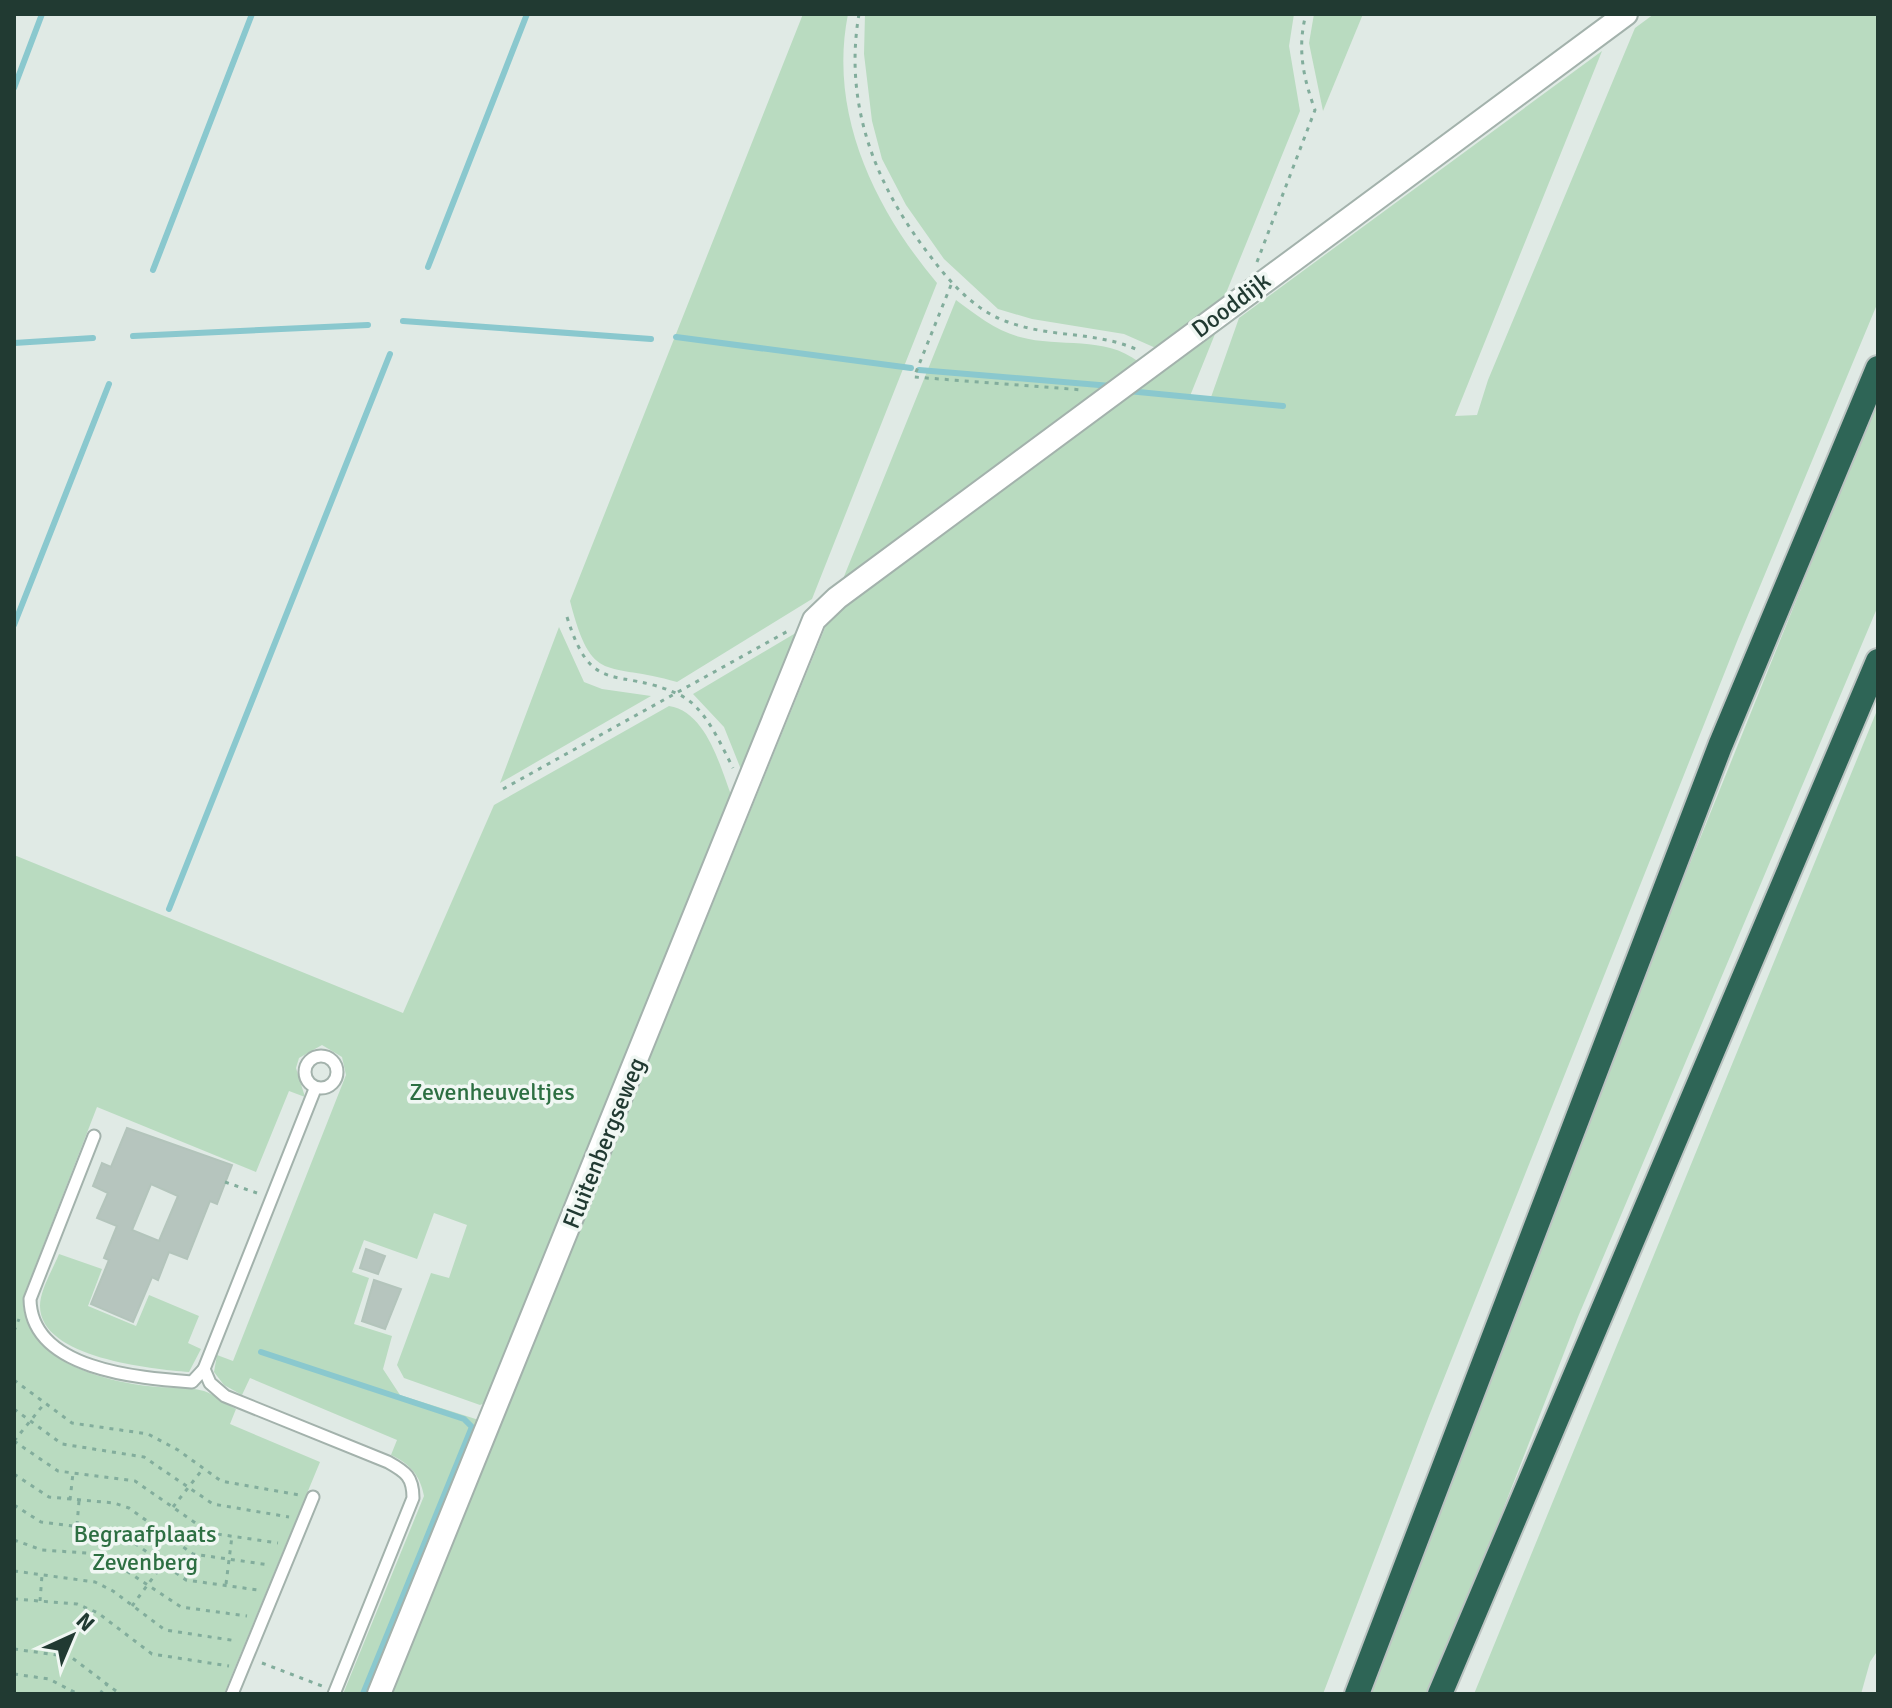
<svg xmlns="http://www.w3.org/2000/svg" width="1892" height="1708" viewBox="0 0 1892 1708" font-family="Signika,sans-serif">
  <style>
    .green { fill: #b9dbc0 }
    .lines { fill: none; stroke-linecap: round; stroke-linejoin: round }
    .stream { stroke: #8ac8ce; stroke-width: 6 }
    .building { fill: #b6c5be; stroke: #b3c4bb; stroke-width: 2; fill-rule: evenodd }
    .service-casing { stroke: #a3b2ac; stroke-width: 15 }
    .minor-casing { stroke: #a3b2ac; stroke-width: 26 }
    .motorway-casing { stroke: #bcc4c2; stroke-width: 28 }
    .path { stroke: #82ad9c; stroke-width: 3; stroke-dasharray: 4 6; stroke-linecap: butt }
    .service { stroke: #fff; stroke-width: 11 }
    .minor { stroke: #fff; stroke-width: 22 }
    .motorway { stroke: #2e6556; stroke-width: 24 }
    .labels { text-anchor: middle; stroke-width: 7; stroke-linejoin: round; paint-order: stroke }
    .street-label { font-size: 24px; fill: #213a32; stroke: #f0f7f3 }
    .park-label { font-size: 24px; fill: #2d6f42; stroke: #f0f7f3 }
  </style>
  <rect width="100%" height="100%" fill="#e0eae5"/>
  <g class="green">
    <path d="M 803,14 L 848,14 C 828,114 875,209 937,283 L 812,599 L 677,682 C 606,661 592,687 570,601 Z"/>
    <path d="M 865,14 L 1294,14 L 1289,46 L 1300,111 L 1222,303 L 1158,349 L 1124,334 L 1032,319 L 998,309 L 944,259 L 906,205 L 882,159 L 872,121 L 864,54 Z"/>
    <path d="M 1314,14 L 1363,14 L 1323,111 L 1309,43 Z"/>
    <path d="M 1654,14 L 1878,14 L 1878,302 L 1738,639 L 1429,1416 L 1323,1694 L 391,1694 L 831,613 L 1215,334 L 1190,396 L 1210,400 L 1239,318 L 1602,51 L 1455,416 L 1477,415 L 1488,380 L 1635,28 Z"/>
    <path d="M 956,300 C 975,314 996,331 1020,337 C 1060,348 1104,335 1139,362 L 843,579 Z"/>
    <path d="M 1878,398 L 1878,606 L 1578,1317 L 1490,1543 L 1426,1694 L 1369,1694 L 1592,1106 Z"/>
    <path d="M 559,627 L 584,682 L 602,689 L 651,696 L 500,783 Z"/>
    <path d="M 799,631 L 742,772 L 724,727 L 693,694 Z"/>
    <path d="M 669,706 C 707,712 720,767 732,797 L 490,1401 L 480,1405 L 404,1378 L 397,1365 L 431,1273 L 449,1278 L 467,1225 L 434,1213 L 417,1259 L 364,1240 L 352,1272 L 369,1278 L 354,1324 L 392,1336 L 383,1369 L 400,1395 L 482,1421 L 374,1694 L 343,1694 L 424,1496 C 420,1475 410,1464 391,1455 L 397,1440 L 250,1378 L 242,1395 L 224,1385 L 214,1372 L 217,1355 L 233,1361 L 346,1075 L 342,1057 L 322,1045 L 299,1058 L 296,1068 L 305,1097 L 289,1091 L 256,1172 L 97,1107 L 23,1298 C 23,1359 98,1380 148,1386 C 166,1389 187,1386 204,1391 C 214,1394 226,1404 236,1409 L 230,1424 L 320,1462 L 224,1694 L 14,1694 L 14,855 L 403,1013 L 494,805 Z"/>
    <path d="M 1878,708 L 1878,1650 L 1870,1662 L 1861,1694 L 1474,1694 Z"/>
    <path d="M 59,1254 L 102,1269 L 88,1306 L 136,1326 L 149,1295 L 199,1316 L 188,1343 L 201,1349 L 189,1372 C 152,1369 40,1358 40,1306 C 40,1290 53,1269 59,1254 Z"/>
  </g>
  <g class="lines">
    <g class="stream">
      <path d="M 14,88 L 42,14"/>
      <path d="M 428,267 L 527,14"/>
      <path d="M 153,270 L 252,14"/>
      <path d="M 403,321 L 651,339"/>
      <path d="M 133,336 L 368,325"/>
      <path d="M 676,337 L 911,368"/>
      <path d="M 14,343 L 93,338"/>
      <path d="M 919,370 L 1111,386"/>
      <path d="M 1128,391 L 1283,406"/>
      <path d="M 14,625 L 109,384"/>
      <path d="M 169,909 L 390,354"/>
      <path d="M 261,1352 L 464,1419 L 472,1427 L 363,1694"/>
    </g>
  </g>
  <g class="building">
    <path d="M 127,1128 L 232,1165 L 217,1204 L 210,1201 L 187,1259 L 169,1252 L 158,1280 L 152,1277 L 133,1322 L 91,1304 L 109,1260 L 104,1258 L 117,1226 L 97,1218 L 108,1193 L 93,1186 L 102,1163 L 111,1167 ZM 151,1184 L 178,1196 L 159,1241 L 132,1230 Z"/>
    <path d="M 366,1249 L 385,1256 L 378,1274 L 360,1268 Z"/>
    <path d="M 374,1280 L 401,1289 L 385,1329 L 362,1321 Z"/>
  </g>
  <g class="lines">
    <defs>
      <g id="service">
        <circle cx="321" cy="1072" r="16"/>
        <path d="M 315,1089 L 204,1369 L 210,1383 L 225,1396 L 388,1462 C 406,1472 413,1477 413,1498 L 334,1694"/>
        <path d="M 94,1136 L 30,1299 C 31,1370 139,1378 192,1382 L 204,1369"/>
        <path d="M 232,1694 L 313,1497"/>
      </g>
      <path id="minor" d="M 379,1694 L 814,620 L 837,598 L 1626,14"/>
      <g id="motorway">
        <path d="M 1357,1694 L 1720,746 L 1878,368"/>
        <path d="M 1440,1694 L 1878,661"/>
      </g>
    </defs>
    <use href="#service" class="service-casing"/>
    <use href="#minor" class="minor-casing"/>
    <use href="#motorway" class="motorway-casing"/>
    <g class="path">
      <path d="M 859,14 C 843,107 877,189 934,261 C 953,286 978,312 1008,322 C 1051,338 1096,331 1138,350"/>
      <path d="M 1257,262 L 1315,110 C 1303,77 1297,48 1306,14"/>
      <path d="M 951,285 L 914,377 L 1083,390"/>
      <path d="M 567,617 C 592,698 616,666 678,694 C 705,706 720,743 733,768"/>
      <path d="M 503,789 L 788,631"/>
      <path d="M 225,1182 L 257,1193"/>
      <path d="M 14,1331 L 19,1319"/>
      <path d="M 14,1380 L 72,1423 L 148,1434 L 178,1450 L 221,1481 L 299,1495"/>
      <path d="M 14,1409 L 62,1444 L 144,1457 L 213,1504 L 289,1517"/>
      <path d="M 14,1441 L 58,1471 L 135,1481 L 210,1533 L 278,1543"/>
      <path d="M 14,1441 L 44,1404"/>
      <path d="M 14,1474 L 49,1497 L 114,1503 L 129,1508 L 193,1554 L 270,1565"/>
      <path d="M 70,1500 L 73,1473"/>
      <path d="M 14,1505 L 41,1522 L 119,1532 L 186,1580 L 258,1590"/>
      <path d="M 173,1507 L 202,1470"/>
      <path d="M 77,1525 L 79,1501"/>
      <path d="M 14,1540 L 42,1550 L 101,1554 L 181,1607 L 247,1616"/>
      <path d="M 14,1571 L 95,1582 L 113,1591 L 165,1630 L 237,1641"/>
      <path d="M 226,1584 L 232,1536"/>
      <path d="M 14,1599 L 77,1604 L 98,1613 L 152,1654 L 229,1666"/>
      <path d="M 40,1601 L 42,1575"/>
      <path d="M 132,1606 L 163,1564"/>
      <path d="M 14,1649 L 71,1657 L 120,1694"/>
      <path d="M 262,1663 L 322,1686"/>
      <path d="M 14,1674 L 49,1679 L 78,1694"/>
      <path d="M 100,1694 L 107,1684"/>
    </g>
    <use href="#service" class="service"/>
    <use href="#minor" class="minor"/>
    <use href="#motorway" class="motorway"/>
  </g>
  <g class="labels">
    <g class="street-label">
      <text transform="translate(1231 305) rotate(-37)" y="8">Dooddijk</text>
      <text transform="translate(604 1143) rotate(-68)" y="8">Fluitenbergseweg</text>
    </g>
    <g class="park-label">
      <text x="492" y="1100">Zevenheuveltjes</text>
      <text x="145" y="1542">Begraafplaats<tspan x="145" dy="28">Zevenberg</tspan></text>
    </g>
  </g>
  <rect width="1892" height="1708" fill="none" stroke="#213a32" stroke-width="32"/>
  <g transform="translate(72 1636) rotate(44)" stroke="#f0f7f3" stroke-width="6" paint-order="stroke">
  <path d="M0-6L14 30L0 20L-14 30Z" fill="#213a32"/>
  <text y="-12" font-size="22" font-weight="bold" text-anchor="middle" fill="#213a32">N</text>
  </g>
</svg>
